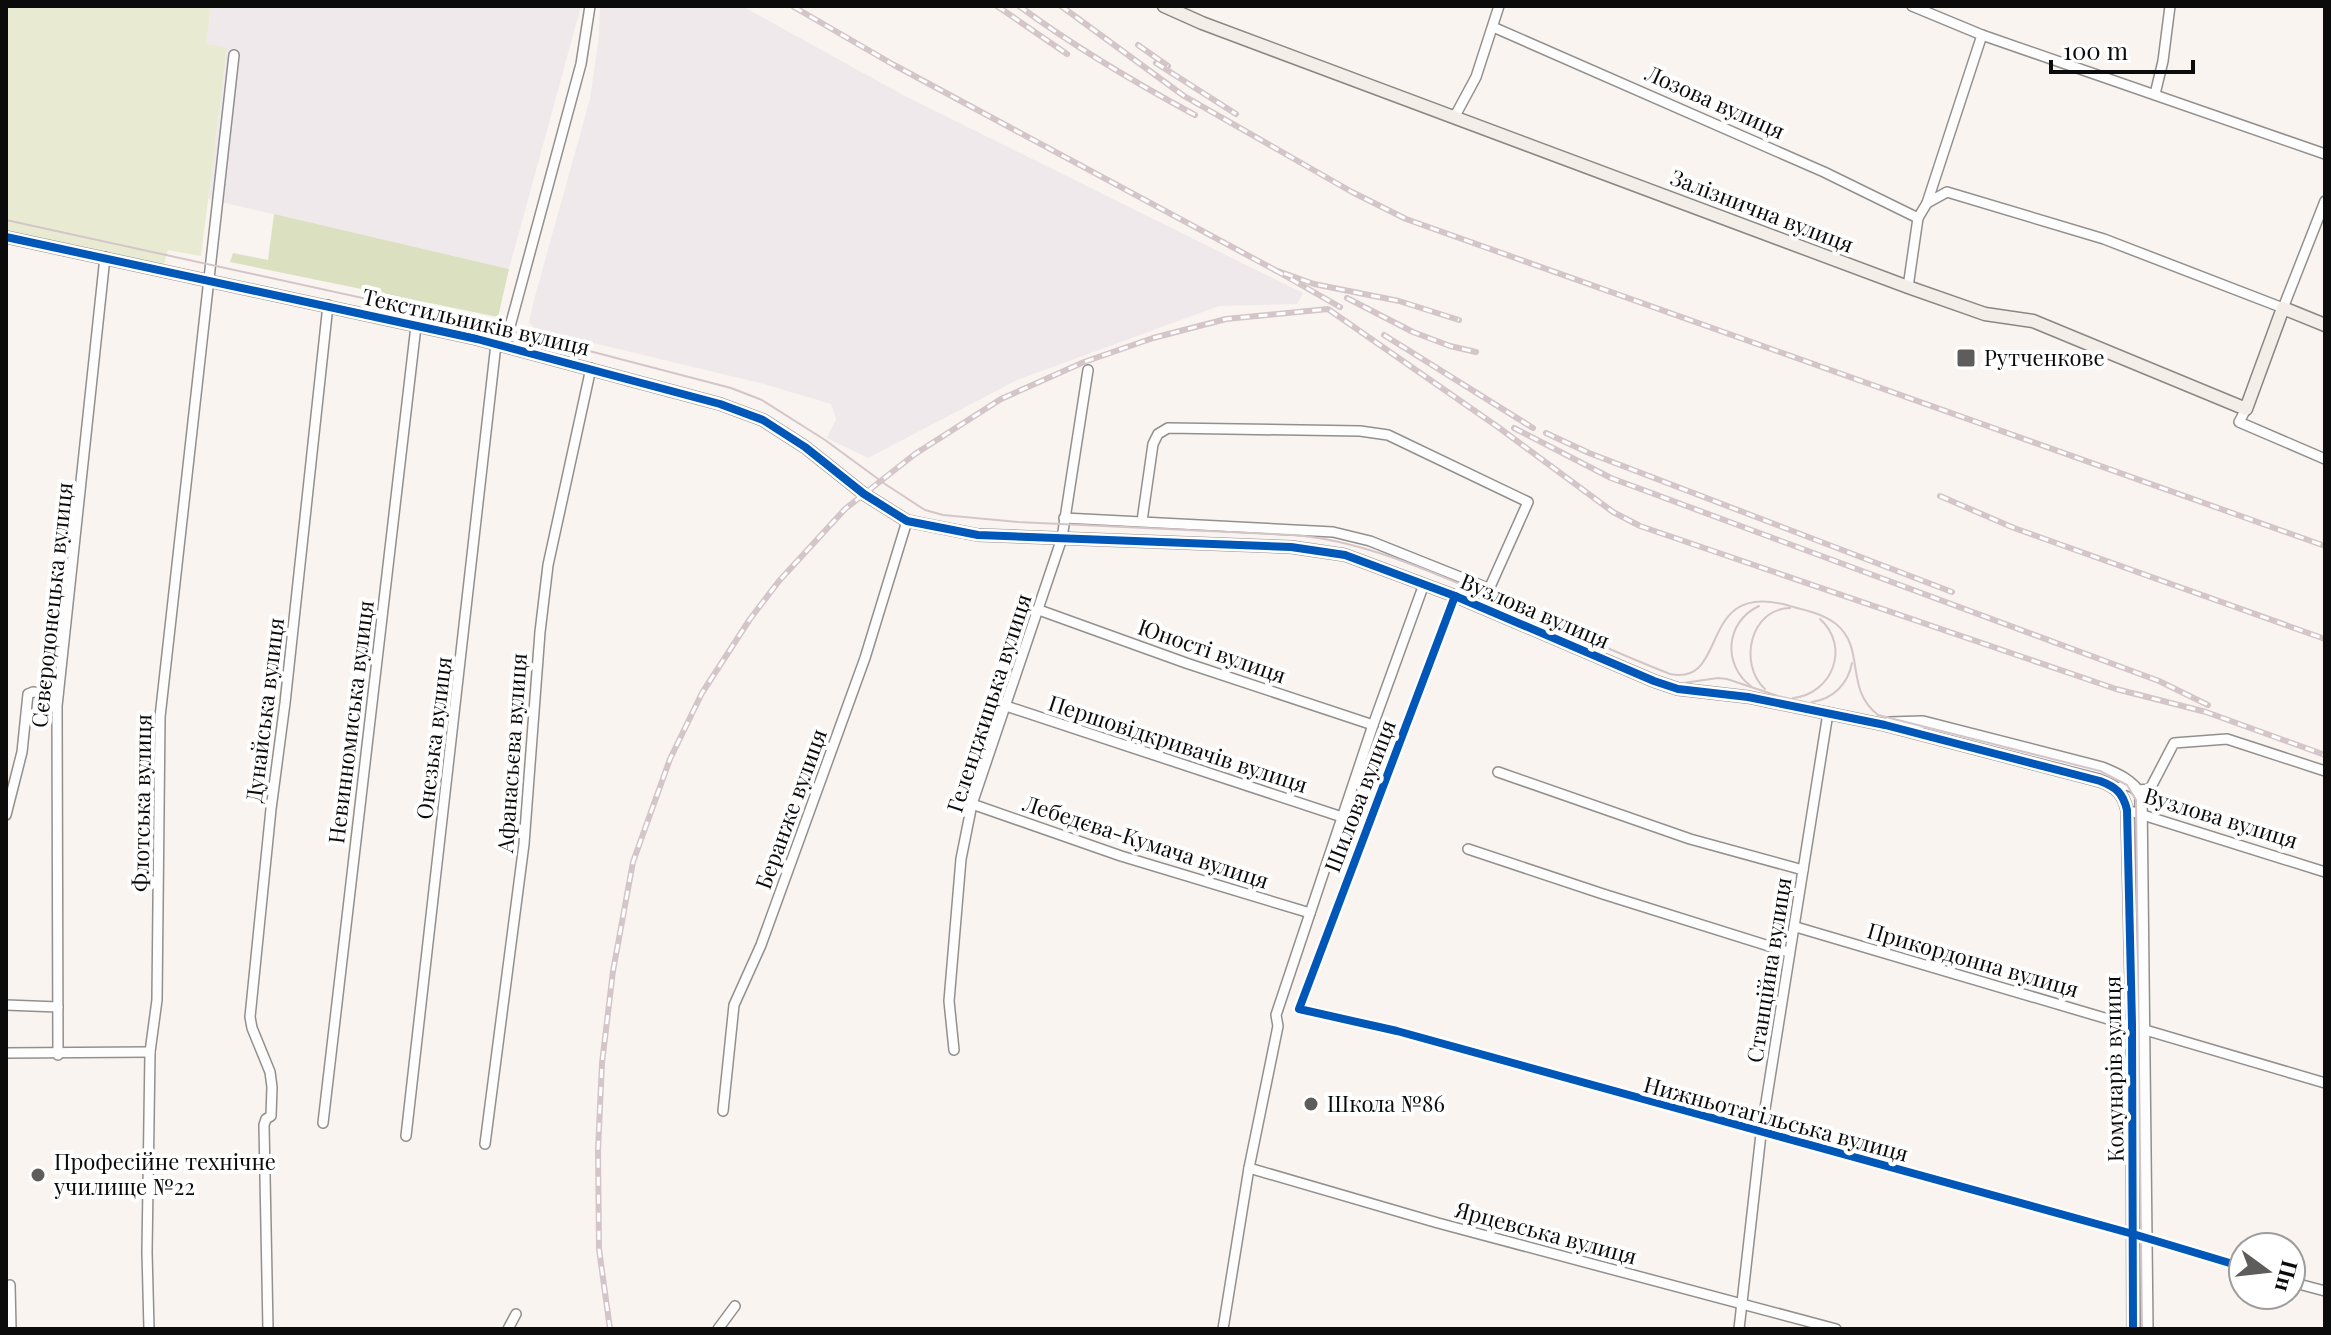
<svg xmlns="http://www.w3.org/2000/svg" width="2331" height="1335" viewBox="0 0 2331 1335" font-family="'Playfair Display',serif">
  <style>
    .industrial { fill: #efe9ec }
    .green { fill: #e8ebd1 }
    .forest { fill: #dbe1c0 }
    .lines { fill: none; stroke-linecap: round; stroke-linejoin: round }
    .minor-casing { stroke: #92908e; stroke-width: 12 }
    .tertiary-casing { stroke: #92908e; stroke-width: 14 }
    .secondary-casing { stroke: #898784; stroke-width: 15 }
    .minor { stroke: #fefdfd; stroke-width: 9 }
    .tertiary { stroke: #fefdfd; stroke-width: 11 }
    .secondary { stroke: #f3efe8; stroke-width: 12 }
    .tram { stroke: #d4c5c9; stroke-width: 2 }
    .rail-casing { stroke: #d4c5c9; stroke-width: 6 }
    .rail { stroke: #fff; stroke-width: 3; stroke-dasharray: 9; stroke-linecap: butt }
    .cycleway-casing { stroke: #fff; stroke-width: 13 }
    .cycleway { stroke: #0057b8; stroke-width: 8 }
    .poi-dot { fill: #5e5d5b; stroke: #fff; stroke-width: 3 }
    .labels { text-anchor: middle; stroke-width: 8; stroke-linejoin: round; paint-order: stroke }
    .street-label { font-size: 22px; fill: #0b0b0b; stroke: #fff }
    .poi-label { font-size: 22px; fill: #0b0b0b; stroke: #fff; text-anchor: start }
  </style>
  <rect width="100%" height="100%" fill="#f9f4ef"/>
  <g class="industrial">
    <path d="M 211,6 L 581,6 L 509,269 L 208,199 L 227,49 L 206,44 Z"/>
    <path d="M 600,6 L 742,6 L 903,95 L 1303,293 L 1297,304 L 1219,306 L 1017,380 L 868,458 L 827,438 L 836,419 L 831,404 L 764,384 L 535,329 L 529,322 L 534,300 L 590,99 L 599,36 Z"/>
  </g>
  <path class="green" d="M 6,6 L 211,6 L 206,44 L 227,48 L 201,256 L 168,250 L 162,271 L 6,237 Z"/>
  <path class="forest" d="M 274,214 L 509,269 L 498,317 L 230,262 L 233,253 L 268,260 Z"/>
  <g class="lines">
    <defs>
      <g id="minor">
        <path d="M 1912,6 L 1982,35 L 2325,154"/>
        <path d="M 1493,27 L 1824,172 L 1918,218"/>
        <path d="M 2155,94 L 2163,61 L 2170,6"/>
        <path d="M 1455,116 L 1476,77 L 1499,6"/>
        <path d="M 1927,203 L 1947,192 L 2104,239 L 2283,308 L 2325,201"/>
        <path d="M 1908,287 L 1918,218 L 1927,203 L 1982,35"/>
        <path d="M 2246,409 L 2239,422 L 2325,459"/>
        <path d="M 1064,518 L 1333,532 L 1370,541 L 1490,589"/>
        <path d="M 1142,521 L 1153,444 L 1158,434 L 1168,428 L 1360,431 L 1388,435 L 1528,502 L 1481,607"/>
        <path d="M 1455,596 L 1299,1009 L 1397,1031 L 2133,1234 L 2243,1267"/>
        <path d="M 1039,610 L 1186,663 L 1373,725"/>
        <path d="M 1003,705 L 1342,817"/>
        <path d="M 1498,772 L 1690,839 L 1803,870"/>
        <path d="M 2117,788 L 2127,785 L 2138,790 L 2150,789 L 2174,743 L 2227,739 L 2325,771"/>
        <path d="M 972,804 L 1121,856 L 1310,913"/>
        <path d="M 2127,810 L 2325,872"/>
        <path d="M 6,815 L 22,752 L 28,694 L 33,692 L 58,694"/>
        <path d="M 1468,849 L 1603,894 L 1788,952"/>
        <path d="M 1796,927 L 2325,1083"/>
        <path d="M 6,1005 L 58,1007"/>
        <path d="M 954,1050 L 949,1001 L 961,859 L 972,804 L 1062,538 L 1088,370"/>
        <path d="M 6,1053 L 150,1052"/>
        <path d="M 58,1055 L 57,706 L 105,257"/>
        <path d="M 723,1111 L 734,1005 L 761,945 L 865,658 L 907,521"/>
        <path d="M 323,1123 L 416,326"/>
        <path d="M 406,1136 L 496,344 L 506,337 L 509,330 L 581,64 L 590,6"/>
        <path d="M 485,1144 L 524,844 L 540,632 L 548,565 L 591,368"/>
        <path d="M 1249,1168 L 1438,1223 L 1836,1329"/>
        <path d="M 2291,1282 L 2325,1291"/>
        <path d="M 10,1285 L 11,1329"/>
        <path d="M 149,1329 L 147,1252 L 150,1052 L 157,1000 L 160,717 L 234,55"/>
        <path d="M 268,1329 L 264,1125 L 266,1119 L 271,1116 L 272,1087 L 270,1072 L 252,1028 L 250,1017 L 271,809 L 285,703 L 328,305"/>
        <path d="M 508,1329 L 516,1314"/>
        <path d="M 718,1329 L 735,1306"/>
        <path d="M 1223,1329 L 1249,1168 L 1278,1026 L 1276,1015 L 1373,725 L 1424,584"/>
        <path d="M 1739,1329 L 1761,1134 L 1828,713"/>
      </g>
      <g id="tertiary">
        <path d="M 6,237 L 477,339 L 720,404 L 763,420 L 805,447 L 864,494 L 907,521 L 978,535 L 1291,547 L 1345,555 L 1455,596 L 1654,681 L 1678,689 L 1748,697 L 1885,725 L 2100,781 C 2116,787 2123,793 2127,810 L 2132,1024 L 2133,1329"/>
        <path d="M 1889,723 L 1923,722 L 2102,768 C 2117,774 2133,781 2141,796 L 2147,1329"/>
      </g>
      <path id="secondary" d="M 1164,6 L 1202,23 L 1908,287 L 1985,314 L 2033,321 L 2246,409 L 2283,308 L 2325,325"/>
    </defs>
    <use href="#minor" class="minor-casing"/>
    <use href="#tertiary" class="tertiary-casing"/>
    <use href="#secondary" class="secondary-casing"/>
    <use href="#minor" class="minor"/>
    <use href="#tertiary" class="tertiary"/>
    <use href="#secondary" class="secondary"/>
    <g class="tram">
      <path d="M 6,220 L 509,330 L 731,388 L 762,400 L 825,440 L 885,484 L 925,510 L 943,515 L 1018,522 L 1293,535 C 1358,540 1420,567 1479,592 C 1543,619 1606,649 1670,674 C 1731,687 1695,578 1790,606 C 1806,610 1823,614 1836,624 C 1866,648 1844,689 1878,715 L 2100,771 L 2127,785 L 2136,800 L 2142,1329"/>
      <path d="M 1683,683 L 1718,678 L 1727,679 L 1778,696 L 1881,720"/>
      <path d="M 1752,687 C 1722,665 1725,622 1759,606"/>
      <path d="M 1765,689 C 1738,664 1750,609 1790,608"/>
      <path d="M 1793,698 C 1832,694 1851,647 1820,619"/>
      <path d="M 1812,702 C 1833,699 1848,684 1852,663"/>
    </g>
    <defs>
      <g id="rail">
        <path d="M 997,6 L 1067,54"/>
        <path d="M 1019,6 C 1075,47 1134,82 1195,115"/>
        <path d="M 1061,6 L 1184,96 L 1352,192 L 1406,219 L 2325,546"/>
        <path d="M 794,7 L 894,65 L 1275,270 L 1314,284 L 1399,301 L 1459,320"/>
        <path d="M 1138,45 L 1168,66"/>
        <path d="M 1156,63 L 1236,114"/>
        <path d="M 1275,270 L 1340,307"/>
        <path d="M 1347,298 L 1413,332 L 1450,346 L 1476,352"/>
        <path d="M 1384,335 L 1533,428"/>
        <path d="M 1514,428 L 1611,478 L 2159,681 L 2208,705"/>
        <path d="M 1546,433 L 1589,453 L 1952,592"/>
        <path d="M 1940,496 L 2014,528 L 2325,639"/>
        <path d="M 610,1329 L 599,1249 L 598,1150 L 602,1063 L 613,971 L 633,862 L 670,759 L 702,693 L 750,619 L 779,581 L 845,509 L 915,454 L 1001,399 L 1084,362 L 1153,338 L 1226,319 L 1328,309 L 1498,427 L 1613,512 L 1640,526 L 2116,689 L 2206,712 L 2325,755"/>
      </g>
    </defs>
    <use href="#rail" class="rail-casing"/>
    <use href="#rail" class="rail"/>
    <defs>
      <g id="cycleway">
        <path d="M 6,237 L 477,339 L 720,404 L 763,420 L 805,447 L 864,494 L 907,521 L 978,535 L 1291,547 L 1345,555 L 1455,596 L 1654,681 L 1678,689 L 1748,697 L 1885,725 L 2100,781 C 2116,787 2123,793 2127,810 L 2132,1024 L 2133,1329"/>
        <path d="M 1455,596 L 1299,1009 L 1397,1031 L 2133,1234 L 2243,1267"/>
      </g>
    </defs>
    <use href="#cycleway" class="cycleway-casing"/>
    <use href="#cycleway" class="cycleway"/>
  </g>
  <g class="poi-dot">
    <rect x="1956" y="348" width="20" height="20" rx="4"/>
    <circle cx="1311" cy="1104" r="8"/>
    <circle cx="38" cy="1175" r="8"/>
  </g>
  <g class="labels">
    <g class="street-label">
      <text transform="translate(1715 102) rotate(24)" y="8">Лозова вулиця</text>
      <text transform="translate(1762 211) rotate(21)" y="8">Залізнична вулиця</text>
      <text transform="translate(476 322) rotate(13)" y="8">Текстильників вулиця</text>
      <text transform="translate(52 605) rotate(-84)" y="8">Сєвєродонецька вулиця</text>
      <text transform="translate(1535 611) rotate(23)" y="8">Вузлова вулиця</text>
      <text transform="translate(1212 651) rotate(19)" y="8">Юності вулиця</text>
      <text transform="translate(989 703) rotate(-72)" y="8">Геленджицька вулиця</text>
      <text transform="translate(265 710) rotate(-83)" y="8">Дунайська вулиця</text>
      <text transform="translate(351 722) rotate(-83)" y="8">Невинномиська вулиця</text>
      <text transform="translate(434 738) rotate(-83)" y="8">Онезька вулиця</text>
      <text transform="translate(1178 744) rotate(18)" y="8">Першовідкривачів вулиця</text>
      <text transform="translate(512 753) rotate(-86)" y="8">Афанасьєва вулиця</text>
      <text transform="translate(1360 796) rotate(-69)" y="8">Шилова вулиця</text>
      <text transform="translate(142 803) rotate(-89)" y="8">Флотська вулиця</text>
      <text transform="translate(791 809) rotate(-70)" y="8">Беранже вулиця</text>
      <text transform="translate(2221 818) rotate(17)" y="8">Вузлова вулиця</text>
      <text transform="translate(1146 842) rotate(18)" y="8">Лебедєва-Кумача вулиця</text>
      <text transform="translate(1973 960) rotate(16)" y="8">Прикордонна вулиця</text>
      <text transform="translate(1769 970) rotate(-81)" y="8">Станційна вулиця</text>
      <text transform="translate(2114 1069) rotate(-91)" y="8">Комунарів вулиця</text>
      <text transform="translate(1776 1119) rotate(15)" y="8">Нижньотагільська вулиця</text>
      <text transform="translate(1546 1233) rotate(15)" y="8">Ярцевська вулиця</text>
    </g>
    <g class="poi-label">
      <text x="1984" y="366">Рутченкове</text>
      <text x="1327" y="1112">Школа №86</text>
      <text x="54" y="1170">Професійне технічне<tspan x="54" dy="25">училище №22</tspan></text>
    </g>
  </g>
  <rect width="2331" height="1335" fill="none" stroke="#0b0b0b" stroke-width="16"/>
  <g transform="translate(2267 1271) rotate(105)"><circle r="38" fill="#ffffff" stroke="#9d9d9d" stroke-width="2"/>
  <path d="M0-6L14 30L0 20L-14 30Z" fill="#5e5d5b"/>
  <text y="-12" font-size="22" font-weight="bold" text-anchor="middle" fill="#0b0b0b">Пн</text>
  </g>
  <path d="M2051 60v12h142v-12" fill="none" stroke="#0b0b0b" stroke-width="4"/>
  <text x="2063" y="60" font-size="24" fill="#0b0b0b" stroke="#ffffff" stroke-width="6" paint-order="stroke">100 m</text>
</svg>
